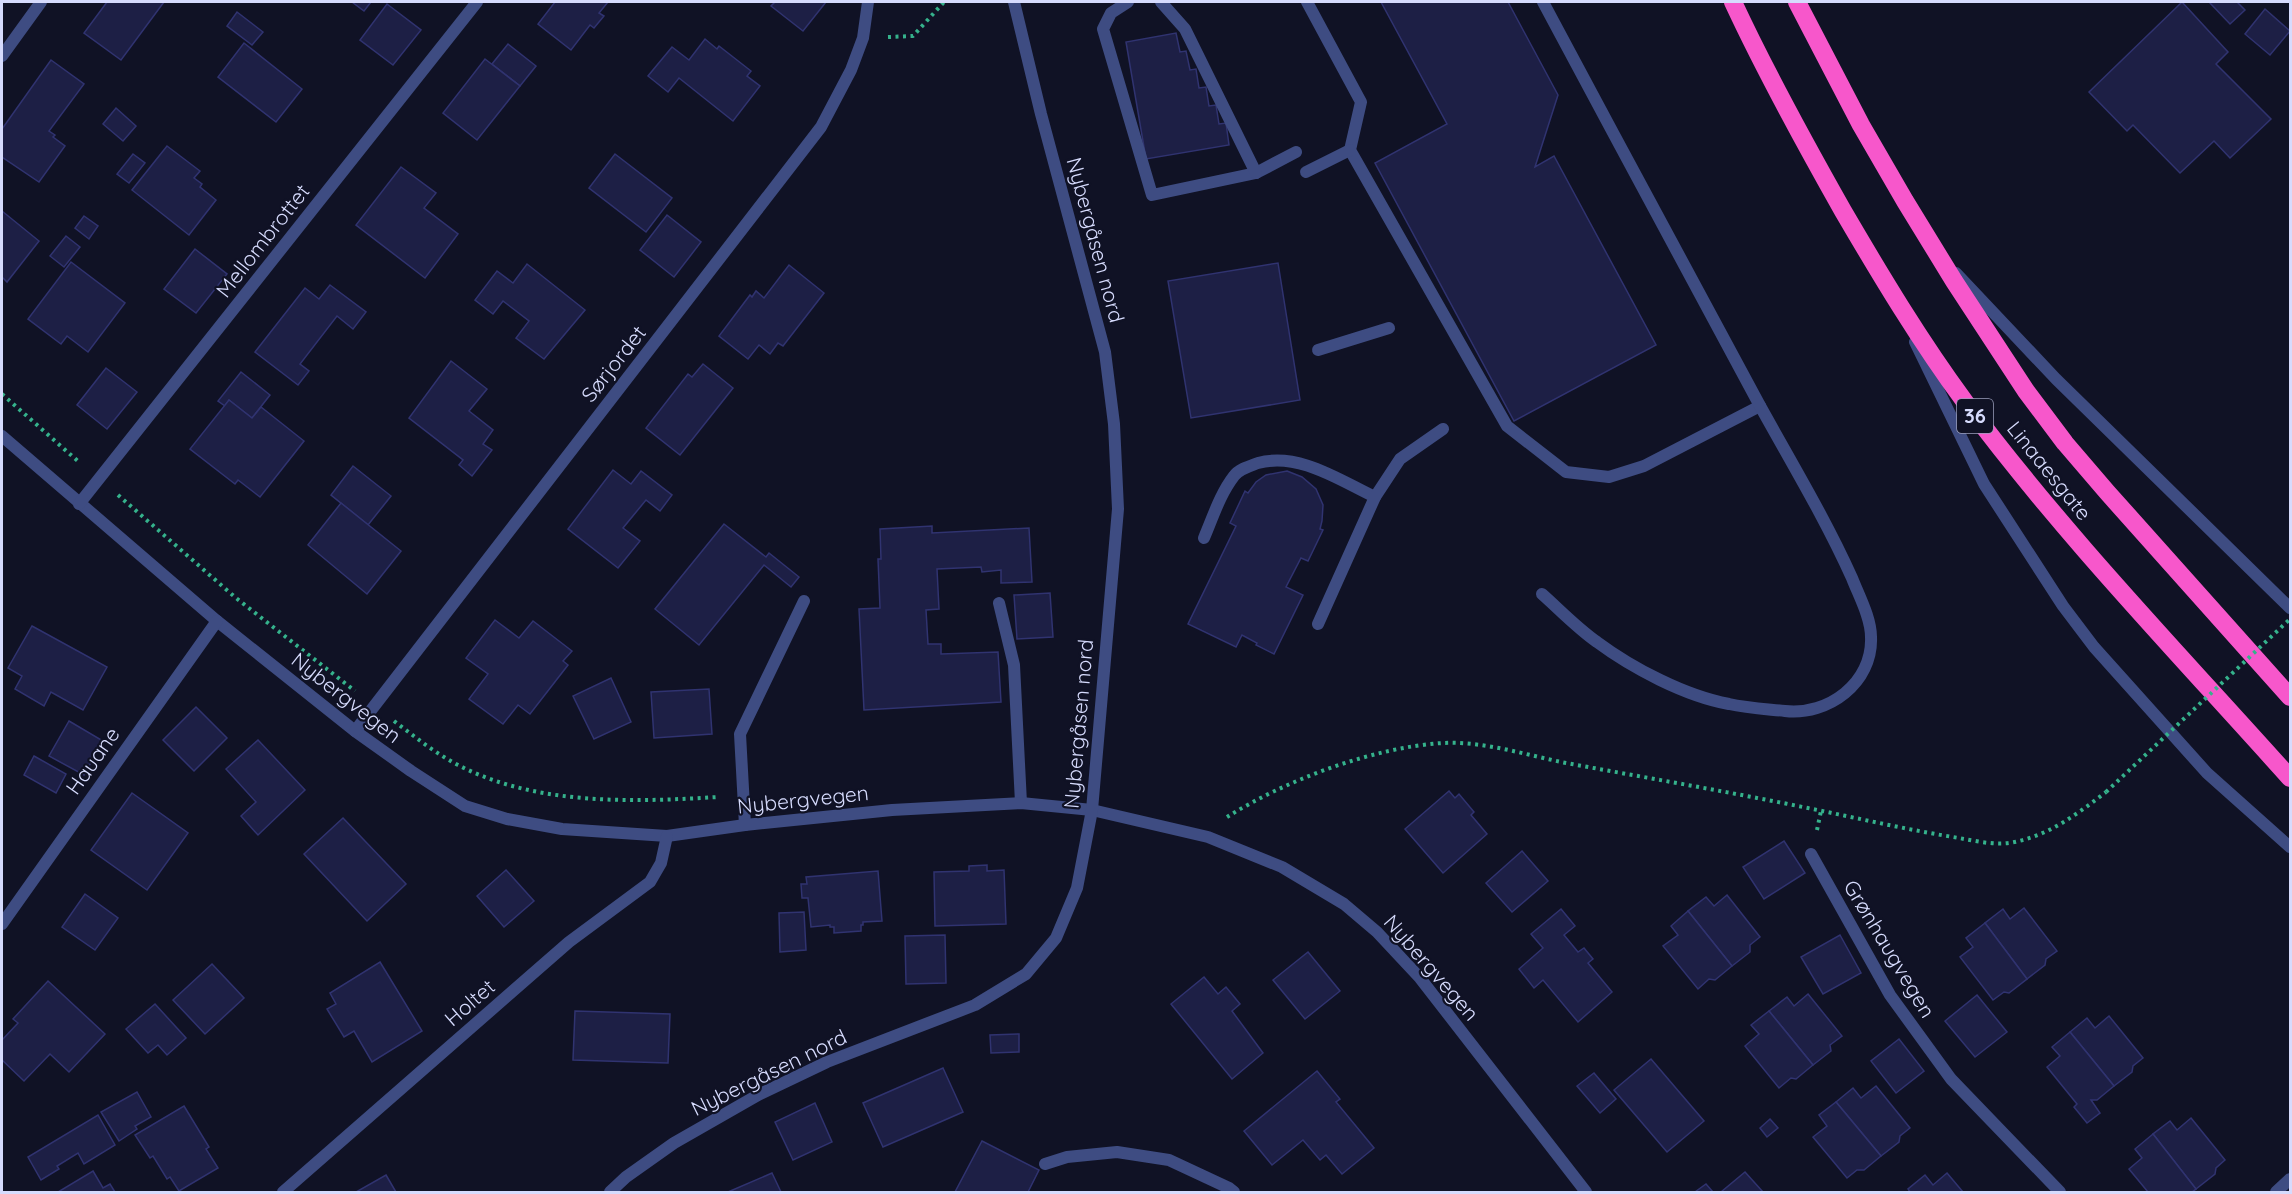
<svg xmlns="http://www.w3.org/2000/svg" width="2292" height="1194" viewBox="0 0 2292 1194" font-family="Quicksand,sans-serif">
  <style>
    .building { fill: #1d1f45; stroke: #303370; stroke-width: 1.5 }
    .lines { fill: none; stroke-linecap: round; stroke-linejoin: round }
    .path { stroke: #35b28c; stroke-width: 4; stroke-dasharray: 3 4.5; stroke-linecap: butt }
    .lane { stroke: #3e4c82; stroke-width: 12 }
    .street { stroke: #3e4c82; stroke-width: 12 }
    .highway { stroke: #f757cb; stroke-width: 18 }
    .path-bridge { stroke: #35b28c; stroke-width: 4; stroke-dasharray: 3 4.5; stroke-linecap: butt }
    .labels { text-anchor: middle; stroke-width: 4.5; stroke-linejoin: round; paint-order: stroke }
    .shield { fill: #101225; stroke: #9b9fbc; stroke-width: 1.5 }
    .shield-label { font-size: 20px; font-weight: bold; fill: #d6dbfd }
    .street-label { font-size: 21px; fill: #d6dbfd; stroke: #101225 }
  </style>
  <rect width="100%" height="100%" fill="#101225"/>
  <g class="building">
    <path d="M 107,2 L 164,2 L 121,60 L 84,33 Z"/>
    <path d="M 352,2 L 371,2 L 364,11 Z"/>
    <path d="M 555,2 L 608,2 L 599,13 L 604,16 L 594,28 L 590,25 L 571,50 L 538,24 Z"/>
    <path d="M 775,2 L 826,2 L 803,31 L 771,6 Z"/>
    <path d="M 1381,2 L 1508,2 L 1558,95 L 1535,167 L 1554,156 L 1656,345 L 1514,421 L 1375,163 L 1447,124 Z"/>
    <path d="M 2182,2 L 2228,52 L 2216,64 L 2271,119 L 2230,158 L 2214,141 L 2180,173 L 2133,125 L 2127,131 L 2089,92 Z"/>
    <path d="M 2209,2 L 2237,2 L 2245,10 L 2230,24 Z"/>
    <path d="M 387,4 L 421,30 L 393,65 L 360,40 Z"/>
    <path d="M 2265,9 L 2290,31 L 2270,55 L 2245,34 Z"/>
    <path d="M 237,12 L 263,32 L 252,45 L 227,26 Z"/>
    <path d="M 1176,33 L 1180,52 L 1186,51 L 1190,70 L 1196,69 L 1199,88 L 1206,87 L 1209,106 L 1216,105 L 1219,124 L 1226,123 L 1229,145 L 1146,159 L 1126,42 Z"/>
    <path d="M 705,39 L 717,49 L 719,46 L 751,71 L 747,76 L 760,86 L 733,121 L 679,78 L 668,92 L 648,76 L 672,47 L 689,60 Z"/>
    <path d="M 244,43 L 302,89 L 276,122 L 218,77 Z"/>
    <path d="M 508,44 L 536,66 L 520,86 L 492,64 Z"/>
    <path d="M 485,59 L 520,86 L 477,140 L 443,113 Z"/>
    <path d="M 51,60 L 84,84 L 49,131 L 55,135 L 53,137 L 65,146 L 39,182 L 2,157 L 2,129 Z"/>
    <path d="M 116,108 L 136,126 L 123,141 L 103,124 Z"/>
    <path d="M 167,146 L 200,171 L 194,178 L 202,184 L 200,187 L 216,200 L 189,235 L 132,190 Z"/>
    <path d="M 133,154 L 145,163 L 129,183 L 117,174 Z"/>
    <path d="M 615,154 L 672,198 L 646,232 L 589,188 Z"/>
    <path d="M 401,167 L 436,193 L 424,208 L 458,234 L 425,278 L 356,225 Z"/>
    <path d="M 2,211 L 39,241 L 7,282 L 2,277 Z"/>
    <path d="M 667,215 L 701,242 L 674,277 L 640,250 Z"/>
    <path d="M 84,216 L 98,226 L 89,239 L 75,228 Z"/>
    <path d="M 66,236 L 80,247 L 64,267 L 50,256 Z"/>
    <path d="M 195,249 L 227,274 L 196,313 L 164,289 Z"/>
    <path d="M 71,262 L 125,303 L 88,352 L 67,336 L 61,344 L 28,319 Z"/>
    <path d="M 1278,263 L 1300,400 L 1191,418 L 1168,281 Z"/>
    <path d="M 527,264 L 585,310 L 544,359 L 516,338 L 529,321 L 503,301 L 493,314 L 475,300 L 497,271 L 513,283 Z"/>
    <path d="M 789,265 L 824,293 L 783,346 L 778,343 L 770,354 L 759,345 L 748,359 L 719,336 L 750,295 L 752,297 L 756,291 L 764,298 Z"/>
    <path d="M 330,285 L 366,312 L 353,329 L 337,316 L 300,364 L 309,371 L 298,385 L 255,352 L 305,288 L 319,299 Z"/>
    <path d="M 451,361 L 487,389 L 469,411 L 493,430 L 483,444 L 492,450 L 472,476 L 459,465 L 463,460 L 409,418 Z"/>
    <path d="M 703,364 L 733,388 L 680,455 L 646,428 L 688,374 L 692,377 Z"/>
    <path d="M 106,368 L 137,392 L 107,429 L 77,405 Z"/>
    <path d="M 241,372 L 270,395 L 252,418 L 229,400 L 225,406 L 218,401 Z"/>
    <path d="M 229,400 L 252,418 L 261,407 L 304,441 L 260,497 L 238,480 L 235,484 L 190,449 Z"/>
    <path d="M 353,466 L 391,496 L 368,525 L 331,495 Z"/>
    <path d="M 613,470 L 631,484 L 641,471 L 672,495 L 660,511 L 646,500 L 623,528 L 640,541 L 618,568 L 568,529 Z"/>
    <path d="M 1287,471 L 1302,477 L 1316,489 L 1323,505 L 1322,521 L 1320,529 L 1323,530 L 1308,561 L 1301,558 L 1286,587 L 1303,595 L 1274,654 L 1256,645 L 1257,643 L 1242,635 L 1236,647 L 1188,624 L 1236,526 L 1230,523 L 1245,491 L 1248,493 L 1256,482 L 1266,475 Z"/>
    <path d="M 341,503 L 401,551 L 367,594 L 308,545 Z"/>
    <path d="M 724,524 L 766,557 L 769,553 L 799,577 L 791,587 L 764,565 L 699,645 L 655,609 Z"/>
    <path d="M 932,526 L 932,533 L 1029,528 L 1032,582 L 1001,583 L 1001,570 L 982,572 L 981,567 L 937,569 L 939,609 L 926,610 L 928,644 L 941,644 L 941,654 L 998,652 L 1001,702 L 864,710 L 859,609 L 880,608 L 878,559 L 881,559 L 880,529 Z"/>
    <path d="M 1050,593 L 1053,637 L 1017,639 L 1014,595 Z"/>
    <path d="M 495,620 L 519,638 L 533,621 L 572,651 L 563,661 L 568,665 L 530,714 L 518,705 L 503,724 L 469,699 L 488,674 L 466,658 Z"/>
    <path d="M 32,626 L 107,667 L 83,710 L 51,692 L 44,706 L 15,689 L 22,676 L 8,668 Z"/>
    <path d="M 611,678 L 631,722 L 594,739 L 573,696 Z"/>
    <path d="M 709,689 L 712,734 L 654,738 L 651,692 Z"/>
    <path d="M 196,707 L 227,738 L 194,771 L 163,740 Z"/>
    <path d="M 69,721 L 103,741 L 84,775 L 49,756 Z"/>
    <path d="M 258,740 L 305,790 L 258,835 L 241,816 L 256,802 L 226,769 Z"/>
    <path d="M 34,756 L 66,774 L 56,793 L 24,775 Z"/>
    <path d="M 1449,791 L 1455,798 L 1459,794 L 1474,812 L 1471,815 L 1487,834 L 1443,873 L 1405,829 Z"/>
    <path d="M 132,793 L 188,833 L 147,890 L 91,850 Z"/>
    <path d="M 343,818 L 406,884 L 367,921 L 304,854 Z"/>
    <path d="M 1784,841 L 1805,873 L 1764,899 L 1743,867 Z"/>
    <path d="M 1522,851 L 1548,881 L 1512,912 L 1486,883 Z"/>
    <path d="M 987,865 L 987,871 L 1004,870 L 1006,924 L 935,926 L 934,872 L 969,871 L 969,866 Z"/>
    <path d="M 506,870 L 534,901 L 504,927 L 477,896 Z"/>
    <path d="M 878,871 L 882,921 L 863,922 L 863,925 L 861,925 L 861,931 L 834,933 L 834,927 L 830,927 L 830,925 L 811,927 L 808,898 L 802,898 L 801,884 L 807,884 L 806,877 Z"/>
    <path d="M 85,894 L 118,918 L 95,950 L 62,927 Z"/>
    <path d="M 1727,895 L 1760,937 L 1750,945 L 1750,952 L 1732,966 L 1688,911 L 1706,897 L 1714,906 Z"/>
    <path d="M 2024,908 L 2057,951 L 2046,959 L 2045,965 L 2027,979 L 1985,923 L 2003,909 L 2010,919 Z"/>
    <path d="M 1561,909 L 1575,926 L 1564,935 L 1578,952 L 1584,948 L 1593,959 L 1588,963 L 1612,992 L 1578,1022 L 1543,980 L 1534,988 L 1519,969 L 1543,948 L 1531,934 Z"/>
    <path d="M 1688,911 L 1732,966 L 1715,980 L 1709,979 L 1698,989 L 1663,946 L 1678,935 L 1671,926 Z"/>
    <path d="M 804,912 L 806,950 L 780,952 L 779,913 Z"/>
    <path d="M 1985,923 L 2027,979 L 2009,993 L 2004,992 L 1993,1000 L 1960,957 L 1973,947 L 1966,938 Z"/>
    <path d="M 945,935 L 946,983 L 906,984 L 905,936 Z"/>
    <path d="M 1840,935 L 1861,973 L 1823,994 L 1801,957 Z"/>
    <path d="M 1308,952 L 1340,991 L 1305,1019 L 1273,980 Z"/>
    <path d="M 380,962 L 422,1031 L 372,1062 L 354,1031 L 344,1037 L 327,1009 L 336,1004 L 330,993 Z"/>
    <path d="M 212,964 L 244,998 L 205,1034 L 173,1000 Z"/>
    <path d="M 1204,977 L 1218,994 L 1226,987 L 1240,1004 L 1232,1011 L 1263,1053 L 1232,1079 L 1171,1004 Z"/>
    <path d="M 48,981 L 105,1034 L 69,1072 L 50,1054 L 24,1081 L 2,1060 L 2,1040 L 18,1023 L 13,1019 Z"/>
    <path d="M 1808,994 L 1842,1036 L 1830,1045 L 1831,1051 L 1813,1065 L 1769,1011 L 1787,997 L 1794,1006 Z"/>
    <path d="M 1977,995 L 2007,1032 L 1975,1057 L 1945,1021 Z"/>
    <path d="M 155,1004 L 186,1038 L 167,1055 L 158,1045 L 148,1053 L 126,1029 Z"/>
    <path d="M 575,1011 L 670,1014 L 668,1063 L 573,1060 Z"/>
    <path d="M 1769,1011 L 1813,1065 L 1796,1079 L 1791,1078 L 1779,1088 L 1745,1046 L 1759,1034 L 1751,1025 Z"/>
    <path d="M 2109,1016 L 2143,1058 L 2133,1066 L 2132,1072 L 2114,1086 L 2070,1032 L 2087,1018 L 2095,1028 Z"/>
    <path d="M 2070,1032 L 2114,1086 L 2097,1100 L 2091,1100 L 2100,1113 L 2087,1123 L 2074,1107 L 2077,1104 L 2047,1067 L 2060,1056 L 2052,1047 Z"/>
    <path d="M 1019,1034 L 1019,1052 L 991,1053 L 990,1035 Z"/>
    <path d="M 1899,1039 L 1924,1071 L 1896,1093 L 1871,1061 Z"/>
    <path d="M 1651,1059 L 1704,1121 L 1667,1152 L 1614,1090 Z"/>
    <path d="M 943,1068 L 963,1112 L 883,1147 L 863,1103 Z"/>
    <path d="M 1317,1071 L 1340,1099 L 1336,1102 L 1374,1148 L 1342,1174 L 1326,1155 L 1320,1160 L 1303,1140 L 1272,1165 L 1244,1131 Z"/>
    <path d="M 1594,1073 L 1616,1099 L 1600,1113 L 1577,1086 Z"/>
    <path d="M 1876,1086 L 1910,1128 L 1900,1136 L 1899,1142 L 1881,1156 L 1836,1102 L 1853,1088 L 1861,1098 Z"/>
    <path d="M 137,1092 L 151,1117 L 135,1126 L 137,1129 L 119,1141 L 101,1112 Z"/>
    <path d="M 1836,1102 L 1881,1156 L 1864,1170 L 1857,1170 L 1847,1178 L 1813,1137 L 1827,1126 L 1819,1115 Z"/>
    <path d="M 815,1103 L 832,1142 L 793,1160 L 775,1122 Z"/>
    <path d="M 184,1106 L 209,1147 L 206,1149 L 218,1168 L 179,1191 L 170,1177 L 167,1179 L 153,1156 L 150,1158 L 135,1135 Z"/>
    <path d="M 98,1115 L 115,1145 L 84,1164 L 78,1153 L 57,1166 L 59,1169 L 41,1180 L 28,1157 Z"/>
    <path d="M 2191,1118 L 2225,1160 L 2216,1168 L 2215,1174 L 2196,1189 L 2153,1134 L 2170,1121 L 2177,1130 Z"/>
    <path d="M 1770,1119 L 1778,1128 L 1767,1137 L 1760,1128 Z"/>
    <path d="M 2153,1134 L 2196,1189 L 2192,1192 L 2148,1192 L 2129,1169 L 2142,1158 L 2135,1149 Z"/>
    <path d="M 982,1141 L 1039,1170 L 1028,1192 L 955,1192 Z"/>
    <path d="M 93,1171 L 103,1188 L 110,1184 L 115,1192 L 58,1192 Z"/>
    <path d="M 1745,1172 L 1763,1192 L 1721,1192 Z"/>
    <path d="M 772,1173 L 781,1192 L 728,1192 Z"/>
    <path d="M 1947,1173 L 1963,1192 L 1910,1192 L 1908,1189 L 1925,1175 L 1933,1185 Z"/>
    <path d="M 386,1175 L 396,1192 L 356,1192 Z"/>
    <path d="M 1706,1184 L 1713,1192 L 1695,1192 Z"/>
  </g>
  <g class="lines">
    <g class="path">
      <path d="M 888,37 L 913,36 L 944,2"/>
      <path d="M 2,394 L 80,463"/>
      <path d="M 118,495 L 236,598 L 355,691"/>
      <path d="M 394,721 C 415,737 435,753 458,765 C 537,806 633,802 719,797"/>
      <path d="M 1227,817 C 1286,780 1374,747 1443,743 C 1484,741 1526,755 1566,763 C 1659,780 1753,796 1846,816 C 1884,824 1921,832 1959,838 C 1975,841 1993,845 2009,843 C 2047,837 2076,815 2106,792"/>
      <path d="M 1817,830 L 1821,811"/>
    </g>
    <g class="lane">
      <path d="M 1128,2 L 1111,13 L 1103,29 L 1152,195 L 1256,173 L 1296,152"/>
      <path d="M 1161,2 L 1185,29 L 1256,173"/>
      <path d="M 1307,2 L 1361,102 L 1350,150 L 1507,426 L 1566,472 L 1609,477 L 1644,466 L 1760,406"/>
      <path d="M 1306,172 L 1350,150"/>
      <path d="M 1956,273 L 2056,379 L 2290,608"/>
      <path d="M 1915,342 L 1984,484 L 2063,606 L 2094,647 L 2207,773 L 2290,847"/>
      <path d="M 1318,350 L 1389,328"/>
      <path d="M 1204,538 C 1213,517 1220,494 1234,476 C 1239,469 1250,466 1258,463 C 1299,452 1339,480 1375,497"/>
      <path d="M 1542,594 C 1560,610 1577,628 1597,642 C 1632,668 1685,696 1729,704 C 1747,708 1766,709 1785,711 C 1828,716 1873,683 1871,637 C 1871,618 1859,596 1852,578 C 1825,518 1791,462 1759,404 C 1686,270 1615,136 1543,2"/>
      <path d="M 999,603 L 1014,665 L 1021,803"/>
      <path d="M 1318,624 L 1375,497 L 1400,459 L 1443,429"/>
      <path d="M 745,825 L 740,734 L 804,601"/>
      <path d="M 1045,1164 L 1067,1157 L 1117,1152 L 1169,1160 L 1229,1188 L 1234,1192"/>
    </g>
    <g class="street">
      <path d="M 2,56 L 41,2"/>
      <path d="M 2,436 L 217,621 L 355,731 L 411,771 L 465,806 L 507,819 L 562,829 L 667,836 L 745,825 L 892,810 L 1021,803 L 1092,810 L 1208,837 L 1282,867 L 1344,904 L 1377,932 L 1420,978 L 1586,1192"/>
      <path d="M 79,504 L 477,2"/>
      <path d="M 355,731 L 821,127 L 851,70 L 863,38 L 868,2"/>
      <path d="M 1811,854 L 1890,995 L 1951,1079 L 2060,1192"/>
      <path d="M 2,924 L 217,621"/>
      <path d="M 283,1192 L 569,942 L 650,882 L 661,863 L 667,836"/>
      <path d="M 610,1192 L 626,1177 L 674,1143 L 758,1095 L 827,1062 L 975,1005 L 1026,974 L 1056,938 L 1077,888 L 1092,810 L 1118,509 L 1114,424 L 1105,352 L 1041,114 L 1014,2"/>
      <path d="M 2276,1192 L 2290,1179"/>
    </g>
    <g class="highway">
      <path d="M 1733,2 C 1766,73 1804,142 1843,211 C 1881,276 1920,341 1965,402 C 2064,535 2180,655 2290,778"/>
      <path d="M 1797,2 L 1861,125 L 1905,201 L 1954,281 L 2026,391 L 2065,443 L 2107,492 L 2290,697"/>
    </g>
    <path class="path-bridge" d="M 2106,792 L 2290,619"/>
  </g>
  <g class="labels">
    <rect class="shield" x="1957" y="399" width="36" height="34" rx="4.5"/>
    <g class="shield-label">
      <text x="1975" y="423">36</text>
    </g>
    <g class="street-label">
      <text transform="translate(1095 240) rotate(75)" y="7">Nybergåsen nord</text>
      <text transform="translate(263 241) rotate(-52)" y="7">Mellombrottet</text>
      <text transform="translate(614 364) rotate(-52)" y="7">Sørjordet</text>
      <text transform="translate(2049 471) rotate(51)" y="7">Linaaesgate</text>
      <text transform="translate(346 698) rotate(38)" y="7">Nybergvegen</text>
      <text transform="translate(1079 724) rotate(-85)" y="7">Nybergåsen nord</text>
      <text transform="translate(93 761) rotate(-55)" y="7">Hauane</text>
      <text transform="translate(803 800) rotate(-6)" y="7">Nybergvegen</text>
      <text transform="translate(1889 949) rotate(59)" y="7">Grønhaugvegen</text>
      <text transform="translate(1431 968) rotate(49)" y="7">Nybergvegen</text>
      <text transform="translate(470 1003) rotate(-41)" y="7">Holtet</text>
      <text transform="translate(769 1073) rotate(-26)" y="7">Nybergåsen nord</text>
    </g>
  </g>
  <rect width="2292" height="1194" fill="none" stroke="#d6dbfd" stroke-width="6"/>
</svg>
